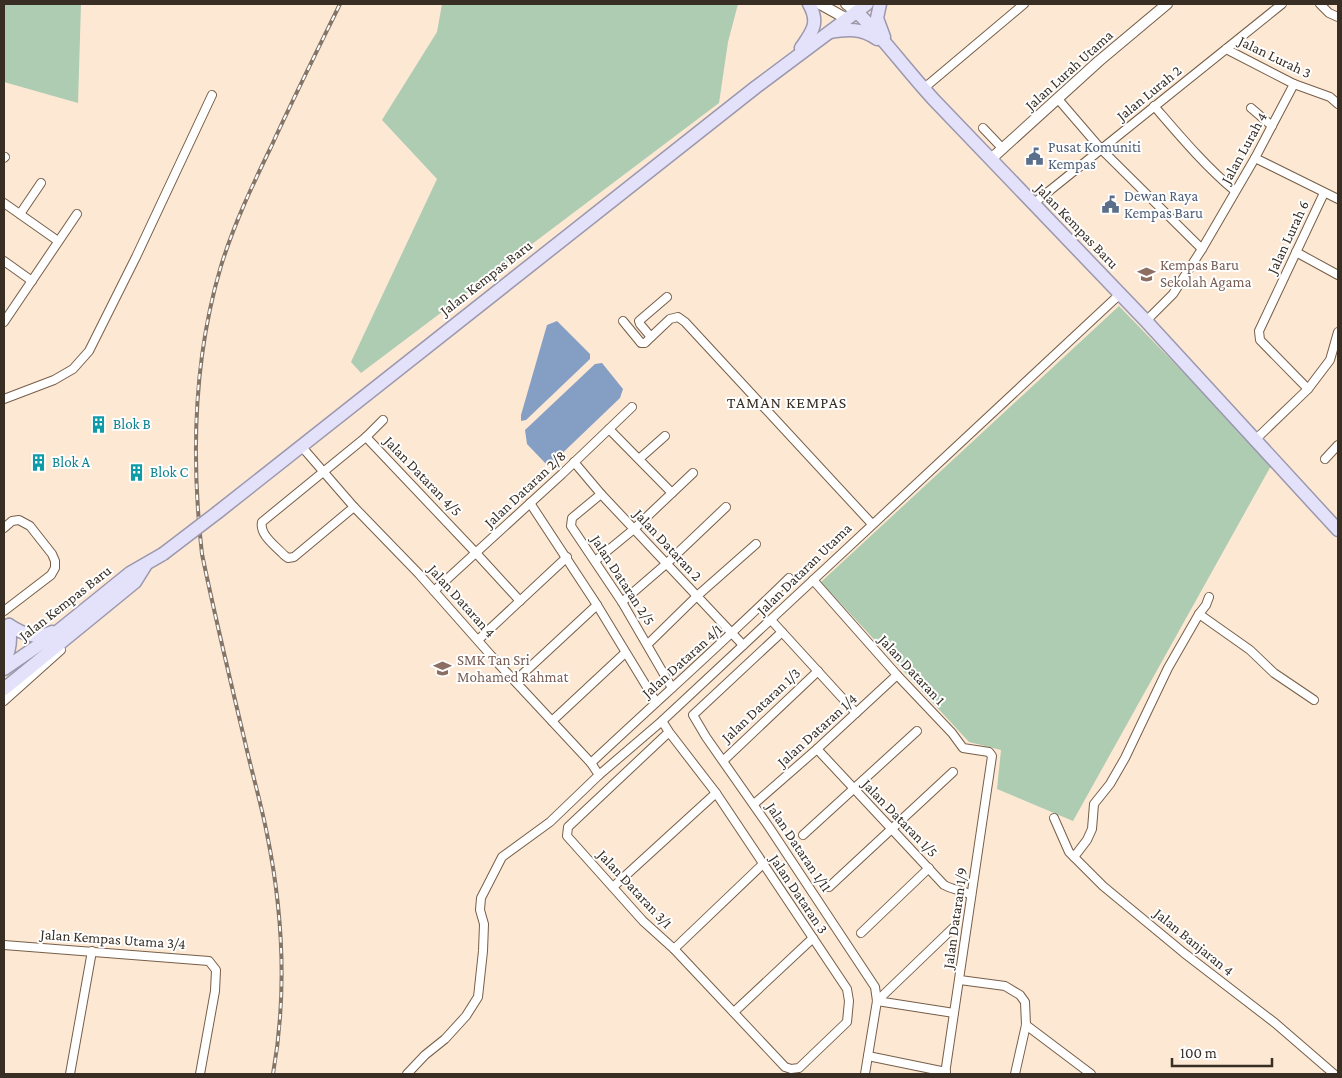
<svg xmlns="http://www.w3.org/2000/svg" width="1342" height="1078" viewBox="0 0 1342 1078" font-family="'Crimson Pro',serif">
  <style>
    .green { fill: #adccb2 }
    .water { fill: #859ec4 }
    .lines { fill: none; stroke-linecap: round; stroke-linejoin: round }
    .minor-casing { stroke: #765f49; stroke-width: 10 }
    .tertiary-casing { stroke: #765f49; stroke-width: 12 }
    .primary-casing { stroke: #9b97ad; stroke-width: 15 }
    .minor { stroke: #fff; stroke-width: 8 }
    .tertiary { stroke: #fff; stroke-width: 10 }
    .primary { stroke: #e3e2fa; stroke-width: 12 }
    .rail-casing { stroke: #837567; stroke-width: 4 }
    .rail { stroke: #fff; stroke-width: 2; stroke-dasharray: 5.5; stroke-linecap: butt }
    .primary-bridge-casing { stroke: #9b97ad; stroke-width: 15; stroke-linecap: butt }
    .primary-bridge { stroke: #e3e2fa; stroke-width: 12 }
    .labels { text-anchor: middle; stroke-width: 4; stroke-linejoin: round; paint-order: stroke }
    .street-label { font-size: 15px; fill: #382e24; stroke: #fff }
    .service-label { font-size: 15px; fill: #4e5e75; stroke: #fff; text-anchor: start }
    .education-label { font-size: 15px; fill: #785e54; stroke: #fff; text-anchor: start }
    .culture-label { font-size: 15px; fill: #0d838f; stroke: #fff; text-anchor: start }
    .neighbourhood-label { font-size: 16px; letter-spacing: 1px; fill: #382e24; stroke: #fff }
  </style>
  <rect width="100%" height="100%" fill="#fde8d4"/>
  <g class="green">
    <path d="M 4,4 L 81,4 L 78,103 L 4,82 Z"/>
    <path d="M 442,4 L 738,4 L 728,42 L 719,103 L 361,373 L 351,362 L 437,179 L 382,120 L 437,32 Z"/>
    <path d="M 1119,306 L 1272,464 L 1073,821 L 997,789 L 1001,750 L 969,742 L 821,582 Z"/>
  </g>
  <g class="water">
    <path d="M 557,321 L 590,354 L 590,359 L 526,420 L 521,421 L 521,415 L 547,325 Z"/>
    <path d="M 602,363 L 623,389 L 620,398 L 551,464 L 547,465 L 527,444 L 525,430 L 595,364 Z"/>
  </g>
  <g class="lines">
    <defs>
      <g id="minor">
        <path d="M 1320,4 L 1329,13 L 1338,17"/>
        <path d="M 1226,49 L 1294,84 L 1330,97 L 1338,104"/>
        <path d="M 923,89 L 1024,4"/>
        <path d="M 1058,99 L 1101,149 L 1202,249"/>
        <path d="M 1154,106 C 1180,136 1205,166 1235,191"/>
        <path d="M 1251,108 L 1272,126"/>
        <path d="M 983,128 L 1003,149"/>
        <path d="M 4,158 L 5,157"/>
        <path d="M 1255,158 L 1338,199"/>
        <path d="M 4,203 L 58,241"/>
        <path d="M 1033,204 L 1282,4"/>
        <path d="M 20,214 L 41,183"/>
        <path d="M 1296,252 L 1338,275"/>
        <path d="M 4,261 L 32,281"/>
        <path d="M 667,297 L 639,321 L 640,324 L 651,337 L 670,319 L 678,317 L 685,322 L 872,524"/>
        <path d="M 623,321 L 641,343 L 645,343 L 651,337"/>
        <path d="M 1146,321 L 1173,294 L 1202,249 L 1255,158 L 1294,84"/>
        <path d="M 4,322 L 77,214"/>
        <path d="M 1308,389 L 1260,340 L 1259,331 L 1324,193"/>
        <path d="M 4,399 L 54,380 L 73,369 L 89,351 L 136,257 L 212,95"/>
        <path d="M 609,429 L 672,493"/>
        <path d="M 366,437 L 476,553 L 520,601"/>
        <path d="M 1256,439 L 1308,389 L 1330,360 L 1338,332"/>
        <path d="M 302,447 L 354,507 L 419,574 L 495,660 L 591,763 L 599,775"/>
        <path d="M 639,459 L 665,436"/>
        <path d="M 1325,459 L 1338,445"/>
        <path d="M 574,462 L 601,494 L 743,645"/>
        <path d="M 601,494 L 572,518 L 571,526 L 622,602 L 672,688"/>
        <path d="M 530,503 L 597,605 L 656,702"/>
        <path d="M 354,507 L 294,557 L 288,558 L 284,555 C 277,547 259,535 262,522 L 366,437 L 383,420"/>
        <path d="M 4,528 L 12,521 L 19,520 L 30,526 L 52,554 L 55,561 L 55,568 L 51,575 L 4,611"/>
        <path d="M 595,561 L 634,529 L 693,473"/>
        <path d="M 813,580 L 897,675 L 952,733 L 963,748 L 989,752 L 992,756 L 945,1074"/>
        <path d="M 434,591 L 562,474 L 632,407"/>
        <path d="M 622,602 L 666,564 L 726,507"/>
        <path d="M 1199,614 L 1250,650 L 1274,673 L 1314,700"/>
        <path d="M 771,620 L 856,713"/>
        <path d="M 782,632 L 693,715 L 706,737 L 769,827 L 875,987 L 877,1001 L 865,1074"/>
        <path d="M 478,640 L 567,557"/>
        <path d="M 648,644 L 697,596 L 756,544"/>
        <path d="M 515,681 L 597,605"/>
        <path d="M 4,701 L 61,650"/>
        <path d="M 552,721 L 625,653"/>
        <path d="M 662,721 L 669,732 L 716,793 L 847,989 L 849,1001 L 847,1022 L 799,1068 L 791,1069 L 785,1067 L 674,949 L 643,921 L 567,836 L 568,827 L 669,732"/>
        <path d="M 817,749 L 944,885 C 953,890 963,890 971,895"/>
        <path d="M 724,760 L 818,671"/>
        <path d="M 591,763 C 657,701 725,641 789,578"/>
        <path d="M 754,804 L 817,749 L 897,675"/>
        <path d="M 1054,818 L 1069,852 L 1103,886 L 1184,953 L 1275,1023 L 1334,1074"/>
        <path d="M 803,835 L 917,731"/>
        <path d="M 1074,857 L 1087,840 L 1092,829 L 1094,804 L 1110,784 L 1125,758 L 1168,668 L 1199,614 L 1206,605 L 1209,597"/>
        <path d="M 613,887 L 716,793"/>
        <path d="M 829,887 L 953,772"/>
        <path d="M 861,933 L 929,868"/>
        <path d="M 4,945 L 209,961 L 216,970 L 215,991 L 200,1074"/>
        <path d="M 674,949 L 763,864"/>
        <path d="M 960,980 L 1005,986 L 1020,995 L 1025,1002 L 1026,1025 L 1015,1074"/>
        <path d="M 877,1001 L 953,928"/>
        <path d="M 877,1001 L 954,1013"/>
        <path d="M 734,1012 L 813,938"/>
        <path d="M 1026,1025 L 1091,1074"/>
        <path d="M 868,1056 L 946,1072"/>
        <path d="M 70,1074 L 92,951"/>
        <path d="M 407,1074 L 425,1055 L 445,1039 L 466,1016 L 478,997 L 483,951 L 484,924 L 480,910 L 481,898 L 502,857 L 550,822 L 599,775 L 662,721 L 1120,294"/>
      </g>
      <g id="tertiary">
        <path d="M 820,4 L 847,19"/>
        <path d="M 846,4 L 857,12"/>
        <path d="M 991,159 L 1099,61 L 1167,4"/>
      </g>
      <g id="primary">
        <path d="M 880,4 L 877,18 L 884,37"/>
        <path d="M 857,12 C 885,40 908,72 935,101 L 1146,321 L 1338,530"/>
        <path d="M 830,32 C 848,29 862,28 877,39"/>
        <path d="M 801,48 C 812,32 820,23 809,4"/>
        <path d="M 218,512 L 756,87 L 867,4"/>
        <path d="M 9,625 C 23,634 37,640 52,632"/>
        <path d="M 4,661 C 11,650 11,638 9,625"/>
        <path d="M 4,669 L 52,636 L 130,573 L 163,554"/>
        <path d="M 4,689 L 135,582 L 145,566"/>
      </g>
    </defs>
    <use href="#minor" class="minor-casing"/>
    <use href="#tertiary" class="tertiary-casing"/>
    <use href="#primary" class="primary-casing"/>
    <use href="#minor" class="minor"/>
    <use href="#tertiary" class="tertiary"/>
    <use href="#primary" class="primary"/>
    <defs>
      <path id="rail" d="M 273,1074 C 287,995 283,913 267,834 C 261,803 252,773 245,742 C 230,679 215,617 202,554 C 191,457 193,360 221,266 C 234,224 252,186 271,147 C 293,99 317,51 340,4"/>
    </defs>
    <use href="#rail" class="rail-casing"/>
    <use href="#rail" class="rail"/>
    <defs>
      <path id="primary-bridge" d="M 163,554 L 218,512"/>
    </defs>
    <use href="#primary-bridge" class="primary-bridge-casing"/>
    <use href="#primary-bridge" class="primary-bridge"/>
  </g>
  <defs>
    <symbol id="civic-bare" viewBox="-9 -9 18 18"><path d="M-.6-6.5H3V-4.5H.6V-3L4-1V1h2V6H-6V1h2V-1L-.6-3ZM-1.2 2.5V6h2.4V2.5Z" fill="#5c6f8a" stroke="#fff" stroke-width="2.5" paint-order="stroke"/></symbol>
    <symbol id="school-bare" viewBox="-9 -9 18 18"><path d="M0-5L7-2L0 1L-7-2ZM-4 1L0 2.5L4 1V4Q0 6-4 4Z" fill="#8d6e63" stroke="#fff" stroke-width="2.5" paint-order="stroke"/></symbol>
    <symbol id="building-bare" viewBox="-9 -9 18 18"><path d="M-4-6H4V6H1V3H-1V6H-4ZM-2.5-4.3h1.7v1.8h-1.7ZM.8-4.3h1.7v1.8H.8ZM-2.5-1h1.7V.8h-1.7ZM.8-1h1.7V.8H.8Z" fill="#0f9aa8" stroke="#fff" stroke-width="2.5" paint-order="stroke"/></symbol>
  </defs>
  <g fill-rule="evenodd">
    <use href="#civic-bare" x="1022" y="144" width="25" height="25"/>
    <use href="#civic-bare" x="1098" y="192" width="25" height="25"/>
    <use href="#school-bare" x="1134" y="262" width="25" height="25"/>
    <use href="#building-bare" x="86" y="412" width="25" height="25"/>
    <use href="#building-bare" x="26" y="450" width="25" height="25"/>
    <use href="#building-bare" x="124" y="460" width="25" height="25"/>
    <use href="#school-bare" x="430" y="656" width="25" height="25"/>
  </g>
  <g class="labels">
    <g class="street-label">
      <text transform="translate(1275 57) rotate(26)" y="5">Jalan Lurah 3</text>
      <text transform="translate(1069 70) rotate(-42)" y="5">Jalan Lurah Utama</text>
      <text transform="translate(1149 93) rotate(-39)" y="5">Jalan Lurah 2</text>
      <text transform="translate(1244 148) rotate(-61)" y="5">Jalan Lurah 4</text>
      <text transform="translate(1077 226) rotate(46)" y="5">Jalan Kempas Baru</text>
      <text transform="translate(1288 237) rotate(-65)" y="5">Jalan Lurah 6</text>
      <text transform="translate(486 278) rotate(-38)" y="5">Jalan Kempas Baru</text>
      <text transform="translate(423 476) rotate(46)" y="5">Jalan Dataran 4/5</text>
      <text transform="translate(525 489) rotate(-43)" y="5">Jalan Dataran 2/8</text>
      <text transform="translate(668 545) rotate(47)" y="5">Jalan Dataran 2</text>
      <text transform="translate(804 569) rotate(-44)" y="5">Jalan Dataran Utama</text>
      <text transform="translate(623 580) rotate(57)" y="5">Jalan Dataran 2/5</text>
      <text transform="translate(462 601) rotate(48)" y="5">Jalan Dataran 4</text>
      <text transform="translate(65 603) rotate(-38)" y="5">Jalan Kempas Baru</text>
      <text transform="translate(682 661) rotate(-42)" y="5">Jalan Dataran 4/1</text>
      <text transform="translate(912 670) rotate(47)" y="5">Jalan Dataran 1</text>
      <text transform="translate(761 705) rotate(-43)" y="5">Jalan Dataran 1/3</text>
      <text transform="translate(817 730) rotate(-42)" y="5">Jalan Dataran 1/4</text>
      <text transform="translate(900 818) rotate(46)" y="5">Jalan Dataran 1/5</text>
      <text transform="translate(799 847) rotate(56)" y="5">Jalan Dataran 1/11</text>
      <text transform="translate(635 889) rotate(47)" y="5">Jalan Dataran 3/1</text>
      <text transform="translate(799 894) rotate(56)" y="5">Jalan Dataran 3</text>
      <text transform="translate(955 918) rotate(-82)" y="5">Jalan Dataran 1/9</text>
      <text transform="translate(113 939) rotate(4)" y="5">Jalan Kempas Utama 3/4</text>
      <text transform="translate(1194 942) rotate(39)" y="5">Jalan Banjaran 4</text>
    </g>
    <g class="service-label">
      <text x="1048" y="152">Pusat Komuniti<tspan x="1048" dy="17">Kempas</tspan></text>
      <text x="1124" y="201">Dewan Raya<tspan x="1124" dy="17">Kempas Baru</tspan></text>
    </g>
    <g class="education-label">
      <text x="1160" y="270">Kempas Baru<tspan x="1160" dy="17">Sekolah Agama</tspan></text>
      <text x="457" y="665">SMK Tan Sri<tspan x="457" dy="17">Mohamed Rahmat</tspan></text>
    </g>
    <g class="culture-label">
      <text x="113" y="429">Blok B</text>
      <text x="52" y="467">Blok A</text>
      <text x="150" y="477">Blok C</text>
    </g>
    <g class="neighbourhood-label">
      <text x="787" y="408">TAMAN KEMPAS</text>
    </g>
  </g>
  <rect width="1342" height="1078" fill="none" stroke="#382e24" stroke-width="10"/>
  <path d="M1172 1058v8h100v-8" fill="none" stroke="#382e24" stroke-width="2.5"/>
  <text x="1180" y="1058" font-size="15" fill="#382e24" stroke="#ffffff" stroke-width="4" paint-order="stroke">100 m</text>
</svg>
